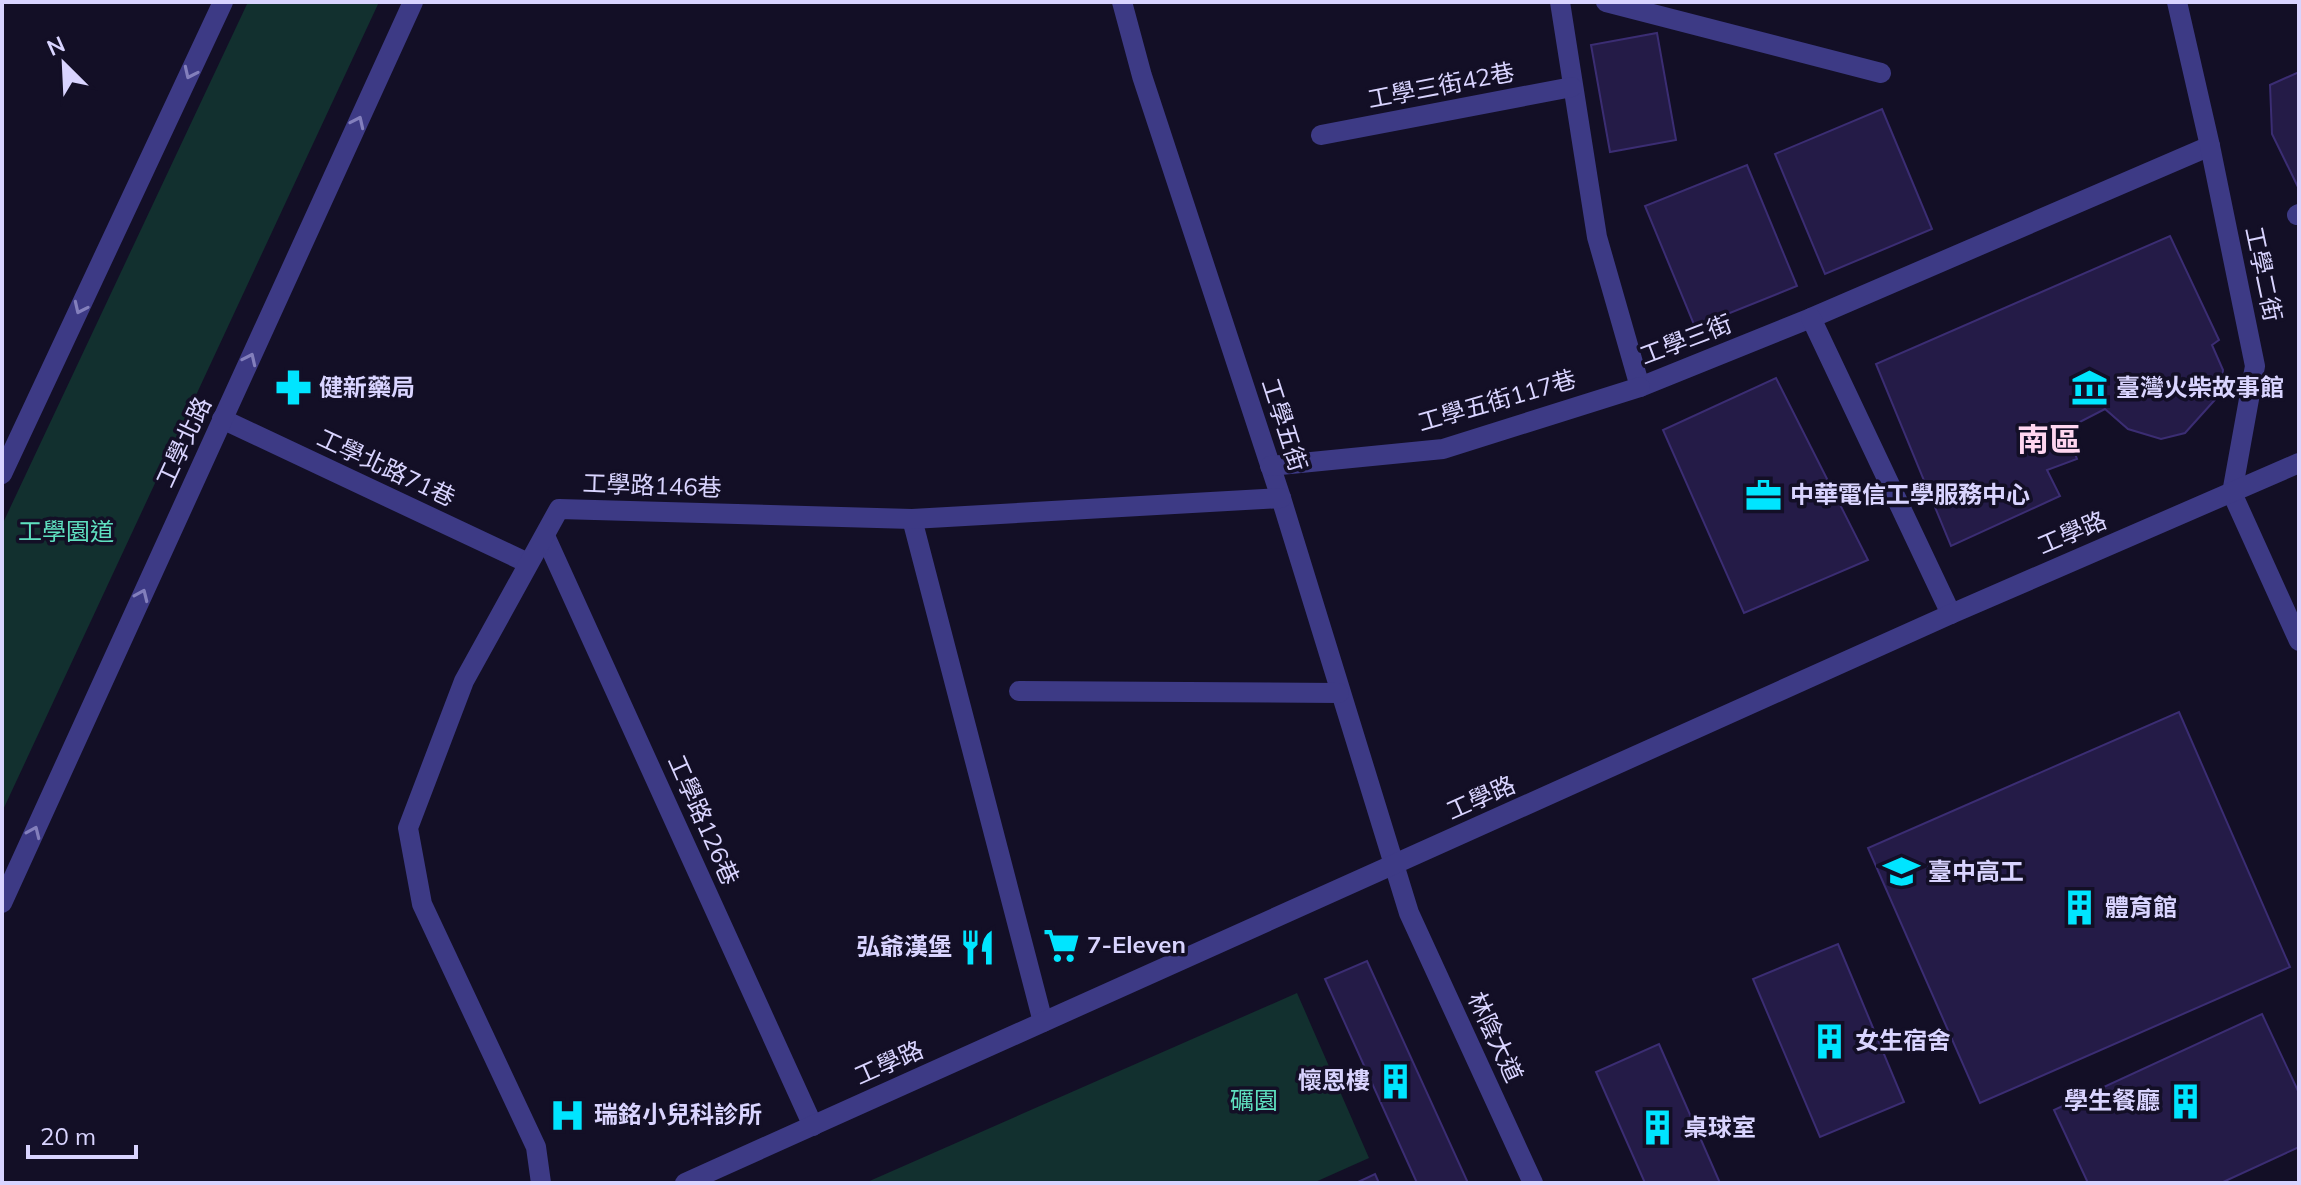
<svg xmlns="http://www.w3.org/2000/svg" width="2301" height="1185" viewBox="0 0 2301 1185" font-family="Mulish,'Noto Sans TC',sans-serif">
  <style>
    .green { fill: #12302f }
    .building { fill: #241b47; stroke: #3b2d73; stroke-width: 2 }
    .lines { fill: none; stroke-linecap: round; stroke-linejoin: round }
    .minor { stroke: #3d3a85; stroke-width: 20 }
    .oneway { stroke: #837fbc }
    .labels { text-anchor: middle; stroke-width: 7; stroke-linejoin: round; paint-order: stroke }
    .street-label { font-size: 24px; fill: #d9d4ff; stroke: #130f26 }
    .poi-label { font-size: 24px; font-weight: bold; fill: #d9d4ff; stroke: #130f26; text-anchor: start }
    .park-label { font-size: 24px; fill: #5fe0c0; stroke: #130f26 }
    .district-label { font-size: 32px; font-weight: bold; fill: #ffd6f0; stroke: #130f26 }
  </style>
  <rect width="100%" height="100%" fill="#130f26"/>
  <g class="green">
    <path d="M 248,2 L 379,2 L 2,812 L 2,525 Z"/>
    <path d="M 1297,993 L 1369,1158 L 1313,1183 L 865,1183 Z"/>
  </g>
  <g class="building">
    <path d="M 1657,33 L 1676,140 L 1610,152 L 1591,45 Z"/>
    <path d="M 2299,72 L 2299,186 L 2298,187 L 2272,134 L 2270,85 Z"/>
    <path d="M 1882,109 L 1932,229 L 1825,274 L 1775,154 Z"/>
    <path d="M 1747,165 L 1797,286 L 1695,327 L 1645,206 Z"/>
    <path d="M 2170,236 L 2219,340 L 2212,345 L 2223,370 L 2221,393 L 2185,433 L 2161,439 L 2128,429 L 2105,409 L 2066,429 L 2077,459 L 2047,470 L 2060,496 L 1951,546 L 1876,364 Z"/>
    <path d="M 1776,378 L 1868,560 L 1744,613 L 1663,430 Z"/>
    <path d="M 2179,712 L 2290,967 L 1980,1103 L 1868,848 Z"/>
    <path d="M 1838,944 L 1904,1102 L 1820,1137 L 1753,979 Z"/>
    <path d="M 1367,961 L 1468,1183 L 1417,1183 L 1325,979 Z"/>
    <path d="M 2262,1014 L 2299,1093 L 2299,1147 L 2221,1183 L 2088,1183 L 2054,1110 Z"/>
    <path d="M 1659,1044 L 1720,1183 L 1645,1183 L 1596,1072 Z"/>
    <path d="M 1375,1174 L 1379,1183 L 1356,1183 Z"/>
  </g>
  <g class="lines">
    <g class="minor">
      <path d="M 1122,2 L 1142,76 L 1281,498 L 1409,913 L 1533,1183"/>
      <path d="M 1560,2 L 1597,237 L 1640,387 L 1811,318 L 2210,146"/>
      <path d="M 1606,2 L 1881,73"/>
      <path d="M 2177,2 L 2210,146 L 2255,366 L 2232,493 L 2299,641"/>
      <path d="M 1321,135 L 1572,87"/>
      <path d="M 2297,215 L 2299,214"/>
      <path d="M 1811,318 L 1951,614"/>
      <path d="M 222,419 L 528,563"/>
      <path d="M 1270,466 L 1443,449 L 1640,387"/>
      <path d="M 2,474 L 223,2"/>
      <path d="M 912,519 L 1043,1022"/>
      <path d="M 545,536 L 813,1126"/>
      <path d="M 1019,691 L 1339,693"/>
      <path d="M 2,903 L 413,2"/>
      <path d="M 541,1183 L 536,1147 L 422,904 L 408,828 L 464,681 L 559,509 L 912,519 L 1281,498"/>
      <path d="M 685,1183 L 1951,614 L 2299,463"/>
    </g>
  </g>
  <defs><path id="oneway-chevron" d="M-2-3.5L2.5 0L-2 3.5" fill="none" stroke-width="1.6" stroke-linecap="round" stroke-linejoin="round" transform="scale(2)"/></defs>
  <g class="oneway">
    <use href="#oneway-chevron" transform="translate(190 73) rotate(115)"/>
    <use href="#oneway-chevron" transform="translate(358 122) rotate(-65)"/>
    <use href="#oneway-chevron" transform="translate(80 308) rotate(115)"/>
    <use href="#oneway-chevron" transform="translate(250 359) rotate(-65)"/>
    <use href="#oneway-chevron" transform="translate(142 595) rotate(-66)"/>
    <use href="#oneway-chevron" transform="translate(34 832) rotate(-66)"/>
  </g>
  <defs>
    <symbol id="pharmacy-bare" viewBox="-9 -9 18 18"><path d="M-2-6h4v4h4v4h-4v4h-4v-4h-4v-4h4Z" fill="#00e5ff" stroke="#130f26" stroke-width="2.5" paint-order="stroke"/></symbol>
    <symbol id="museum-bare" viewBox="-9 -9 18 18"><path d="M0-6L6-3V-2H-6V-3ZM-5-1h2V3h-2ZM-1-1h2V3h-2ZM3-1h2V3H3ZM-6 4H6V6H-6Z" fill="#00e5ff" stroke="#130f26" stroke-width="2.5" paint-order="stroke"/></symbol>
    <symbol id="office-bare" viewBox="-9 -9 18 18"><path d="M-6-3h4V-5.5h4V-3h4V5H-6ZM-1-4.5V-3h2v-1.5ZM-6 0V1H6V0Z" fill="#00e5ff" stroke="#130f26" stroke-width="2.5" paint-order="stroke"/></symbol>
    <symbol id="school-bare" viewBox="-9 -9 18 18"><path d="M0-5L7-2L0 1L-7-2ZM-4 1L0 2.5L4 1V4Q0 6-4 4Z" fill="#00e5ff" stroke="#130f26" stroke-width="2.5" paint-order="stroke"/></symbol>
    <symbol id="building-bare" viewBox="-9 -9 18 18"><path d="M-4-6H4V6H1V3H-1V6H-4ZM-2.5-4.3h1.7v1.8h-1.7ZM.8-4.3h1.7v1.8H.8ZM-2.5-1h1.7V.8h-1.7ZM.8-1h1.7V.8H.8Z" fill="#00e5ff" stroke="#130f26" stroke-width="2.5" paint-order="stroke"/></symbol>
    <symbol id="supermarket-bare" viewBox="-9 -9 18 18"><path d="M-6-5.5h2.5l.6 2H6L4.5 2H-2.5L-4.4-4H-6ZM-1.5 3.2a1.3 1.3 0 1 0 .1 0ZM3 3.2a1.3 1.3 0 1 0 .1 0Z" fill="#00e5ff" stroke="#130f26" stroke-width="2.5" paint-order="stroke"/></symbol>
    <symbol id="restaurant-bare" viewBox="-9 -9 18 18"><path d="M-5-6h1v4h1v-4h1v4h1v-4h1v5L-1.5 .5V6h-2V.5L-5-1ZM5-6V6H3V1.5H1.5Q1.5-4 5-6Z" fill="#00e5ff" stroke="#130f26" stroke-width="2.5" paint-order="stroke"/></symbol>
    <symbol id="hospital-bare" viewBox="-9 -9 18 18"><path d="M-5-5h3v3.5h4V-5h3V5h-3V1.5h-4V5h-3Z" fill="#00e5ff" stroke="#130f26" stroke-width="2.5" paint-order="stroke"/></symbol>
  </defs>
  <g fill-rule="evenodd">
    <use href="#pharmacy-bare" x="268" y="362" width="51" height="51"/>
    <use href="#museum-bare" x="2064" y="362" width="51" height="51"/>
    <use href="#office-bare" x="1738" y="470" width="51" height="51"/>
    <use href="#school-bare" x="1876" y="846" width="51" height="51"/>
    <use href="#building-bare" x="2054" y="882" width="51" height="51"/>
    <use href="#supermarket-bare" x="1036" y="920" width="51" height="51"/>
    <use href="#restaurant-bare" x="952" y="922" width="51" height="51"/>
    <use href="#building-bare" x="1804" y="1016" width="51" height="51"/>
    <use href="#building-bare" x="1370" y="1056" width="51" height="51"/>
    <use href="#building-bare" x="2160" y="1076" width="51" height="51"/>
    <use href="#hospital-bare" x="542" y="1090" width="51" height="51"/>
    <use href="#building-bare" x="1632" y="1102" width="51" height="51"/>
  </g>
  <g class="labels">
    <g class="street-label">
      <text transform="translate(1441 86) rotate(-11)" y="8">工學三街42巷</text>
      <text transform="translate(2263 274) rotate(78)" y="8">工學二街</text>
      <text transform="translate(1686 340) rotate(-21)" y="8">工學三街</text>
      <text transform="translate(1497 401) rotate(-16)" y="8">工學五街117巷</text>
      <text transform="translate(1284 425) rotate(72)" y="8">工學五街</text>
      <text transform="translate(184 442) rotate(-65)" y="8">工學北路</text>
      <text transform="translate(386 468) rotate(25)" y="8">工學北路71巷</text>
      <text transform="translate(652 486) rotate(2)" y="8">工學路146巷</text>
      <text transform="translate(2072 533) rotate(-23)" y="8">工學路</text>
      <text transform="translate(1481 798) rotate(-24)" y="8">工學路</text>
      <text transform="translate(703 820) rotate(66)" y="8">工學路126巷</text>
      <text transform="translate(1495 1037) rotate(65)" y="8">林陰大道</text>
      <text transform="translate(889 1063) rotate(-24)" y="8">工學路</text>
    </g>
    <g class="poi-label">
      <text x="319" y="396">健新藥局</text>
      <text x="2116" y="396">臺灣火柴故事館</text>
      <text x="1790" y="503">中華電信工學服務中心</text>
      <text x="1928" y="880">臺中高工</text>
      <text x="2105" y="916">體育館</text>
      <text x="1087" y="953">7-Eleven</text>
      <text x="952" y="955" text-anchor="end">弘爺漢堡</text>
      <text x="1855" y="1049">女生宿舍</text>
      <text x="1370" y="1089" text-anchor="end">懷恩樓</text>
      <text x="2160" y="1109" text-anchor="end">學生餐廳</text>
      <text x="594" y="1123">瑞銘小兒科診所</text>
      <text x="1684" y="1136">桌球室</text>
    </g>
    <g class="park-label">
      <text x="66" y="540">工學園道</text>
      <text x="1254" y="1109">礪園</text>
    </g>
    <g class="district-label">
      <text x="2049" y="451">南區</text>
    </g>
  </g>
  <rect width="2301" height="1185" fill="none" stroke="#d9d4ff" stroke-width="8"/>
  <g transform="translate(64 64) rotate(336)" stroke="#130f26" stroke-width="6" paint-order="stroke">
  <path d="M0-6L14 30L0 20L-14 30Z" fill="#d9d4ff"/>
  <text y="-12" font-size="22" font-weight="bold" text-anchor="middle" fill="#d9d4ff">N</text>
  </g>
  <path d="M28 1145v12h108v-12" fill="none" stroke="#d9d4ff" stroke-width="4"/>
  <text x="40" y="1145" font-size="24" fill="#d9d4ff" stroke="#130f26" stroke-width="6" paint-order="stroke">20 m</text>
</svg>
